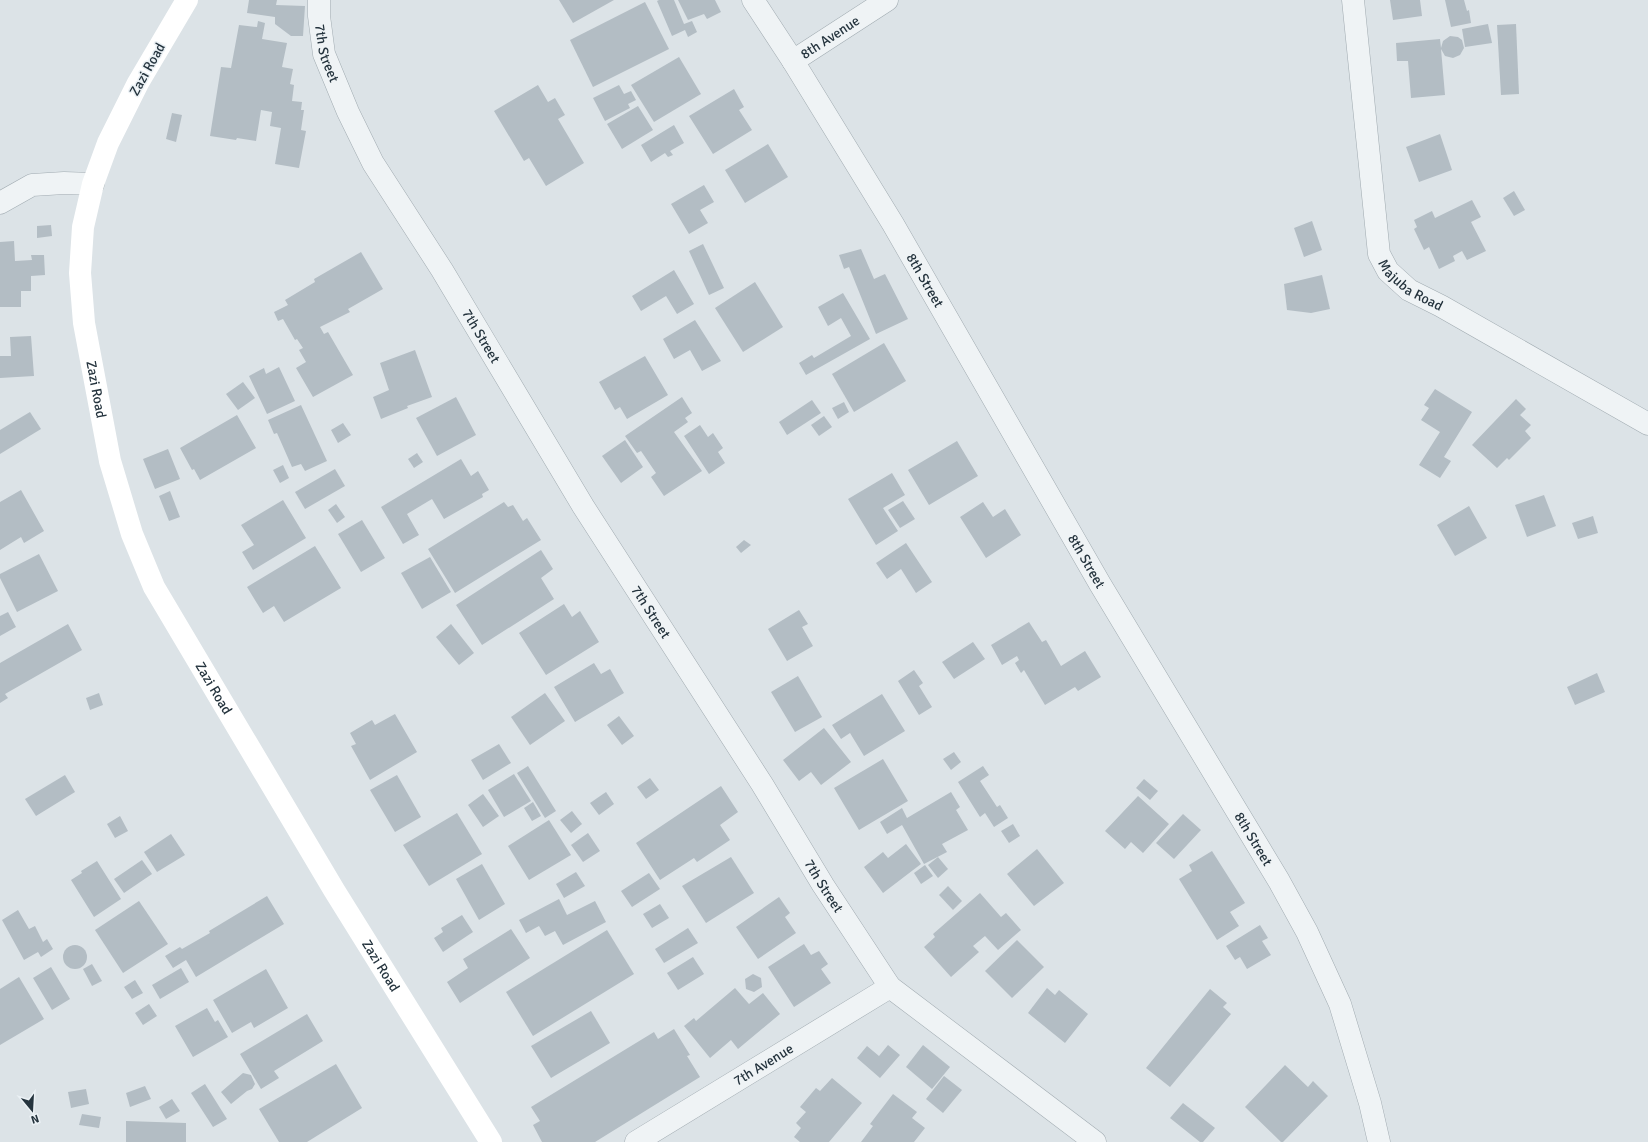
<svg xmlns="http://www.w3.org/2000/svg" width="1648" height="1142" viewBox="0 0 1648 1142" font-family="Signika,sans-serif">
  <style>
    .building { fill: #b3bdc4 }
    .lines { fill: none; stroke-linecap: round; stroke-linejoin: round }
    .street-casing { stroke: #a1abb1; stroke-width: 23 }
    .street { stroke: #eff3f5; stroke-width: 22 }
    .secondary { stroke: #fff; stroke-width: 22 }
    .labels { text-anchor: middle; stroke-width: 3; stroke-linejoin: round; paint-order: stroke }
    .street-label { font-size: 14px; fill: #25343e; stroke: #ebf1f5 }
  </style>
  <rect width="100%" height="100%" fill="#dce3e7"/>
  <g class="building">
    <path d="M 249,0 L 277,0 L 276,5 L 305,6 L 303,36 L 291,36 L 275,24 L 275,17 L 247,13 Z"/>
    <path d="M 559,0 L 614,0 L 573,23 Z"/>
    <path d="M 659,0 L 674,0 L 684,24 L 692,21 L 697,32 L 688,37 L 685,30 L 672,36 L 657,1 Z"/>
    <path d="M 678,0 L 715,0 L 721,12 L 707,19 L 704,14 L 688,20 Z"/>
    <path d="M 1390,0 L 1420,0 L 1422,16 L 1393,20 Z"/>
    <path d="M 1445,0 L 1464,0 L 1467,11 L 1469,10 L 1471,23 L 1451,27 Z"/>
    <path d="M 645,2 L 669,49 L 593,87 L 570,40 Z"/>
    <path d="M 258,21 L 265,23 L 262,39 L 287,43 L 282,67 L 293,69 L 290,84 L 294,85 L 292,101 L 302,102 L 301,110 L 304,110 L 301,130 L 306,131 L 299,168 L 275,164 L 281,128 L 270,126 L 272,112 L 261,110 L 256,141 L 237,138 L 236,140 L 210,136 L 221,67 L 231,68 L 239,25 L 257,27 Z"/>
    <path d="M 1488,24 L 1492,43 L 1465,47 L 1462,29 Z"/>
    <path d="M 1516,24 L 1519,94 L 1501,95 L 1497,25 Z"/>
    <path d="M 1450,36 L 1458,37 L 1462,40 L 1464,48 L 1460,55 L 1453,58 L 1445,56 L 1441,49 L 1445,95 L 1411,98 L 1408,61 L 1397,61 L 1396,43 L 1440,39 L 1441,48 L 1443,41 Z"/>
    <path d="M 679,57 L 701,94 L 654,122 L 631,85 Z"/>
    <path d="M 538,85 L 548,102 L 555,98 L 565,115 L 558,119 L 584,163 L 546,186 L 529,158 L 524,161 L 494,111 Z"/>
    <path d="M 619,85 L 624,94 L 631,91 L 636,100 L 628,104 L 630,108 L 605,121 L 593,98 Z"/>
    <path d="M 734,89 L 744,107 L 739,110 L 752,130 L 713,154 L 689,116 Z"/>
    <path d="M 638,106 L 653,130 L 622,149 L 607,124 Z"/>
    <path d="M 172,113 L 182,115 L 176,142 L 166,139 Z"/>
    <path d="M 674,125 L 684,143 L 670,151 L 673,155 L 668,157 L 665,153 L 651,162 L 641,145 Z"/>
    <path d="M 1440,134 L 1452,170 L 1419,182 L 1406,147 Z"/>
    <path d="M 768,144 L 788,177 L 745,203 L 725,170 Z"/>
    <path d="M 704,185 L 714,202 L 700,210 L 708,223 L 689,234 L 671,204 Z"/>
    <path d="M 1514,191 L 1525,210 L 1514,216 L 1503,198 Z"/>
    <path d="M 1472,200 L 1481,217 L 1471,222 L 1486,251 L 1467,260 L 1462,251 L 1453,256 L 1455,261 L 1439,269 L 1429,247 L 1424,250 L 1414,229 L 1417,227 L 1414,220 L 1432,211 L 1435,218 Z"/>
    <path d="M 1312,221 L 1322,250 L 1304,257 L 1294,228 Z"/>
    <path d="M 51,225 L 52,236 L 37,238 L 37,226 Z"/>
    <path d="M 14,241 L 15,261 L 32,260 L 31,255 L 44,255 L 45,275 L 31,276 L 31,291 L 21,291 L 21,307 L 0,307 L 0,242 Z"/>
    <path d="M 703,244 L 724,288 L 709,295 L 689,251 Z"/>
    <path d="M 861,249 L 874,279 L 885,274 L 908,319 L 876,334 L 849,267 L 844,269 L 839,255 Z"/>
    <path d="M 361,252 L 383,289 L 348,309 L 350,312 L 320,327 L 324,334 L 328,332 L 353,375 L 313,397 L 296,368 L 306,362 L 299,350 L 303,348 L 297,339 L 295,340 L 283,319 L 278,321 L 274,312 L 288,305 L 285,300 L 315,282 L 314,279 Z"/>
    <path d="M 674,270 L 694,304 L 677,314 L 666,296 L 641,311 L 632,296 Z"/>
    <path d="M 1322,275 L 1330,309 L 1311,313 L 1287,310 L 1284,284 Z"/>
    <path d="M 755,282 L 783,327 L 743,352 L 715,308 Z"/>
    <path d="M 843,293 L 870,339 L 806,375 L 799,363 L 812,355 L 814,358 L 851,336 L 841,318 L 828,326 L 818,307 Z"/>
    <path d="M 695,320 L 721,361 L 702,371 L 690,350 L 674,359 L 663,339 Z"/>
    <path d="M 31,336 L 34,376 L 0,378 L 0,356 L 11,356 L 10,337 Z"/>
    <path d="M 884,343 L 906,381 L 854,412 L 832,374 Z"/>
    <path d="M 415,350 L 432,397 L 407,406 L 408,408 L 381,419 L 373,397 L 389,390 L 380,363 Z"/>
    <path d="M 645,356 L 668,395 L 627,419 L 620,407 L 615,410 L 599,382 Z"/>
    <path d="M 279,367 L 295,401 L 267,414 L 249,376 L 264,368 L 266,374 Z"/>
    <path d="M 243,382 L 255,398 L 238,410 L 226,394 Z"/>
    <path d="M 1435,389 L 1472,412 L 1444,457 L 1451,461 L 1440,478 L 1419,465 L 1440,432 L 1421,420 L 1429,408 L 1424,405 Z"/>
    <path d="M 456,397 L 476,435 L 437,456 L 416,418 Z"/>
    <path d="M 682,397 L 692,413 L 685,418 L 688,422 L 674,432 L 702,471 L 664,496 L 651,477 L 656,473 L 641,451 L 637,453 L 625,436 Z"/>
    <path d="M 1516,399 L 1526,409 L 1520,415 L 1531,425 L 1525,431 L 1531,438 L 1509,460 L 1507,458 L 1497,468 L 1472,445 Z"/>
    <path d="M 812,400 L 821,413 L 787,435 L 779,422 Z"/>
    <path d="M 844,402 L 849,412 L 838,419 L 832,408 Z"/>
    <path d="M 301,405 L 327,461 L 305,471 L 301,464 L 292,467 L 277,433 L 274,434 L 268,420 Z"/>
    <path d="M 30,412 L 41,429 L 0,454 L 0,430 Z"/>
    <path d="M 237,415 L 256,448 L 200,480 L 194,469 L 192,470 L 180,448 Z"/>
    <path d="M 824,416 L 832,427 L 819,436 L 811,425 Z"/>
    <path d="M 343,423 L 351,435 L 338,443 L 331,430 Z"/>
    <path d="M 700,425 L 708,437 L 713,433 L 723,448 L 718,452 L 725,463 L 709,474 L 684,436 Z"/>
    <path d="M 625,440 L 643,467 L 621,483 L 602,456 Z"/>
    <path d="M 957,441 L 978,476 L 929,505 L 908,470 Z"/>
    <path d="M 168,449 L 180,479 L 155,489 L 143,459 Z"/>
    <path d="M 417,453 L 423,462 L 414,468 L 408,459 Z"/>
    <path d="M 461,459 L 471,476 L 478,471 L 489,490 L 482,494 L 483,497 L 444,519 L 432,499 L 407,514 L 419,535 L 403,544 L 381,507 Z"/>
    <path d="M 283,465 L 289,478 L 280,483 L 273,470 Z"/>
    <path d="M 335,469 L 345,486 L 305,509 L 295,492 Z"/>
    <path d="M 892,473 L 905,495 L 883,508 L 898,531 L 876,545 L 848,499 Z"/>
    <path d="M 21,490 L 44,531 L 24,543 L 21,537 L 0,550 L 0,502 Z"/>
    <path d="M 170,491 L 180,517 L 169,521 L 159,496 Z"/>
    <path d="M 1544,495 L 1556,526 L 1527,537 L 1515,505 Z"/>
    <path d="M 283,500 L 306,538 L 253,570 L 242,552 L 254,545 L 241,525 Z"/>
    <path d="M 903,501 L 915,519 L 900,528 L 888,510 Z"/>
    <path d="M 504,502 L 508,507 L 513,505 L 523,521 L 527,518 L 541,540 L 455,593 L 428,549 Z"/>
    <path d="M 983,502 L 993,517 L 1005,509 L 1021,535 L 986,558 L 960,517 Z"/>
    <path d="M 336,504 L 345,517 L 337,523 L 328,510 Z"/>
    <path d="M 1469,506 L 1487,538 L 1455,556 L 1437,525 Z"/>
    <path d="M 1593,516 L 1598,533 L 1578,539 L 1572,523 Z"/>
    <path d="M 362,520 L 385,558 L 361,572 L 338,534 Z"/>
    <path d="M 744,540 L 751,545 L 741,553 L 736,547 Z"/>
    <path d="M 906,543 L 932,582 L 916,593 L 901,569 L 887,579 L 876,563 Z"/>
    <path d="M 315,546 L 341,588 L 284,622 L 274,606 L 263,613 L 247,587 Z"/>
    <path d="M 541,550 L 553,569 L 541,578 L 554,599 L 482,645 L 456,605 Z"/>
    <path d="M 39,554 L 58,591 L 17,612 L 0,578 L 0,574 Z"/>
    <path d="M 430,557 L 451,592 L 422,609 L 401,573 Z"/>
    <path d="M 564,604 L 572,617 L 580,611 L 599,642 L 546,675 L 519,633 Z"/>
    <path d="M 799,610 L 808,624 L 802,627 L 813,646 L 787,661 L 768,629 Z"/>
    <path d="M 8,612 L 16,627 L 0,636 L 0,616 Z"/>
    <path d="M 1029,622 L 1042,642 L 1046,640 L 1061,666 L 1085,651 L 1101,677 L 1078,691 L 1075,687 L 1045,705 L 1024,670 L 1021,673 L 1015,663 L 1019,660 L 1017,656 L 1002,665 L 991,645 Z"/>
    <path d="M 68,624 L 82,650 L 5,694 L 8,698 L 0,703 L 0,663 Z"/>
    <path d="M 451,624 L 474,653 L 459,665 L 436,637 Z"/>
    <path d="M 973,642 L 985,659 L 954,679 L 942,662 Z"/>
    <path d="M 594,663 L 601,674 L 610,669 L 624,693 L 575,722 L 554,687 Z"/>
    <path d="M 914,670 L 923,683 L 919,686 L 932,707 L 919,715 L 898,681 Z"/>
    <path d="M 1597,673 L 1605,692 L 1575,705 L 1567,687 Z"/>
    <path d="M 798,676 L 822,717 L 795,732 L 771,692 Z"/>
    <path d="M 99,693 L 103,705 L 90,710 L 86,698 Z"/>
    <path d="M 545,693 L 565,721 L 530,745 L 511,717 Z"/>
    <path d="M 882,694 L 905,731 L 864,756 L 850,733 L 841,739 L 832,725 Z"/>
    <path d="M 395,714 L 417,752 L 370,780 L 351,746 L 356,744 L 350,733 L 372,720 L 375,725 Z"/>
    <path d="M 619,716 L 634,736 L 622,745 L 607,725 Z"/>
    <path d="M 824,728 L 851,762 L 821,785 L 811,772 L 799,781 L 783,760 Z"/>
    <path d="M 499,744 L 511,763 L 483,780 L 471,760 Z"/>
    <path d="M 954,752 L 961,762 L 951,770 L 943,759 Z"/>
    <path d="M 883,759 L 908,801 L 859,830 L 834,788 Z"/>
    <path d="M 528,766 L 556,811 L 545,818 L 517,773 Z"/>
    <path d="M 983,766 L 989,775 L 980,781 L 997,807 L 1000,805 L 1008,818 L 994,827 L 985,813 L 980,817 L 958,782 Z"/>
    <path d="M 514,774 L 531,801 L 504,817 L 488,790 Z"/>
    <path d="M 65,775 L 75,792 L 36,816 L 25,799 Z"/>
    <path d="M 397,775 L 421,817 L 395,832 L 370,790 Z"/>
    <path d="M 650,778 L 659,790 L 646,799 L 637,787 Z"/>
    <path d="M 1144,779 L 1158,791 L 1150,800 L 1136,788 Z"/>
    <path d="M 721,786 L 738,812 L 720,825 L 730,840 L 697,862 L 694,858 L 660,880 L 636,843 Z"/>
    <path d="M 606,792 L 614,804 L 599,815 L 590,803 Z"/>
    <path d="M 951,792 L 960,807 L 956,810 L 968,830 L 942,844 L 947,852 L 924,864 L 902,825 L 887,834 L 880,822 L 902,808 L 907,818 Z"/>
    <path d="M 483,794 L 499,816 L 483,827 L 468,805 Z"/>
    <path d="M 1138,796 L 1169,824 L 1143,853 L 1131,842 L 1125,849 L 1105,831 Z"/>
    <path d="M 533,802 L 541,816 L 532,821 L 524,808 Z"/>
    <path d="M 572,811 L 582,824 L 571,833 L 560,820 Z"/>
    <path d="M 457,813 L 482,854 L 429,886 L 403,845 Z"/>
    <path d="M 1183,814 L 1201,830 L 1174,859 L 1156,843 Z"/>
    <path d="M 120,816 L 128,831 L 115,838 L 107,824 Z"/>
    <path d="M 549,820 L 571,855 L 529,880 L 508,846 Z"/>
    <path d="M 1013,824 L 1020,836 L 1009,843 L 1001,831 Z"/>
    <path d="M 588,833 L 600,851 L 583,862 L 571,845 Z"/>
    <path d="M 171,834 L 185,855 L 157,872 L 144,852 Z"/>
    <path d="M 906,844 L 921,864 L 883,893 L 864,867 L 883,852 L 888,858 Z"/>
    <path d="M 1037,849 L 1064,883 L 1034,906 L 1007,874 Z"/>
    <path d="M 1212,851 L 1245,903 L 1230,912 L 1239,926 L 1217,940 L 1179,879 L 1192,871 L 1189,865 Z"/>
    <path d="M 731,857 L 754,893 L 706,923 L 682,886 Z"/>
    <path d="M 938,857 L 948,869 L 938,878 L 928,865 Z"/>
    <path d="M 142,860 L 152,874 L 124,893 L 114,879 Z"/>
    <path d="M 97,861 L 121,899 L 94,917 L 71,880 L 82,873 L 81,871 Z"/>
    <path d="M 482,864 L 505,904 L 479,920 L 456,879 Z"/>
    <path d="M 925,865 L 933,876 L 921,884 L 914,873 Z"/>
    <path d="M 576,872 L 585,886 L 564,898 L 556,884 Z"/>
    <path d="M 649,873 L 660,889 L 632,907 L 621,891 Z"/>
    <path d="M 948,886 L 962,901 L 953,910 L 939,895 Z"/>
    <path d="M 980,893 L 1001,917 L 1006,913 L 1021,930 L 998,950 L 985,936 L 973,946 L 979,952 L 951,977 L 924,947 L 935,937 L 933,934 Z"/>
    <path d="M 267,896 L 284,924 L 196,977 L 186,960 L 173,968 L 165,956 L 180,947 L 182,949 L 210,933 L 209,931 Z"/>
    <path d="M 779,897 L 790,913 L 785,917 L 796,933 L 758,959 L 736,927 Z"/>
    <path d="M 559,899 L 567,915 L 595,901 L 606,922 L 563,945 L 555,931 L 545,936 L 539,926 L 526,933 L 519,920 Z"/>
    <path d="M 139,901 L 168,944 L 123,973 L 95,930 Z"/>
    <path d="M 660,904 L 669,918 L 652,928 L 643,914 Z"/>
    <path d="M 18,910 L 29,929 L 35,926 L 43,942 L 47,939 L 53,949 L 41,957 L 38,952 L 24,960 L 2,920 Z"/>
    <path d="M 462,915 L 473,932 L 443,952 L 434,938 L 443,932 L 441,928 Z"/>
    <path d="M 1260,925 L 1268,938 L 1262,941 L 1271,955 L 1247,969 L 1240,957 L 1235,960 L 1226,946 Z"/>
    <path d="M 688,928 L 698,943 L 664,963 L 655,949 Z"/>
    <path d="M 511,929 L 530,958 L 460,1003 L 447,982 L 468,968 L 463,959 Z"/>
    <path d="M 607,930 L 634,974 L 533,1036 L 506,992 Z"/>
    <path d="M 1017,940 L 1044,967 L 1012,998 L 985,971 Z"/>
    <path d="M 804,944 L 811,955 L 819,951 L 828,964 L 821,969 L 831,983 L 794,1007 L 768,967 Z"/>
    <circle cx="75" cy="957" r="12"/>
    <path d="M 693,957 L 704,974 L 678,990 L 667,973 Z"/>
    <path d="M 92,964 L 102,981 L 92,986 L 83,969 Z"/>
    <path d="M 51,967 L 70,999 L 52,1010 L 33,978 Z"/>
    <path d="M 181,968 L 189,982 L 160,999 L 152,985 Z"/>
    <path d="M 266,969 L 288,1008 L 254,1028 L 251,1022 L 232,1033 L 213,1000 Z"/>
    <path d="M 753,974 L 761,978 L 762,987 L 754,992 L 746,989 L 745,979 Z"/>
    <path d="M 19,977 L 44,1019 L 0,1045 L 0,989 Z"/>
    <path d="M 135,980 L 143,993 L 132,999 L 124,987 Z"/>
    <path d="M 735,988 L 749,1004 L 763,993 L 780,1014 L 738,1049 L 731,1040 L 710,1058 L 684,1026 L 694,1018 L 696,1021 Z"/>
    <path d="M 1047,988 L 1055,995 L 1059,990 L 1088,1014 L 1065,1043 L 1028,1013 Z"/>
    <path d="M 1210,989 L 1227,1003 L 1223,1007 L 1231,1014 L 1170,1087 L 1146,1068 Z"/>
    <path d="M 149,1004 L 157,1016 L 143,1025 L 135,1013 Z"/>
    <path d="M 207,1008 L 215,1022 L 218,1020 L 228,1037 L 193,1057 L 175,1026 Z"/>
    <path d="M 591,1011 L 610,1043 L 551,1078 L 531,1046 Z"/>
    <path d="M 307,1014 L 323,1041 L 274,1071 L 279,1078 L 261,1089 L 240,1054 Z"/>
    <path d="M 674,1029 L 690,1055 L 687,1056 L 700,1077 L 595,1142 L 542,1142 L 533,1125 L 540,1121 L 531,1107 L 654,1032 L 658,1039 Z"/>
    <path d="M 888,1045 L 900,1055 L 880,1078 L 857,1058 L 867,1046 L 879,1056 Z"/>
    <path d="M 923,1045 L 950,1067 L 932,1089 L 906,1067 Z"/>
    <path d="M 336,1064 L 362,1108 L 307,1142 L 279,1142 L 259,1109 Z"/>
    <path d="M 1285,1065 L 1308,1087 L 1313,1081 L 1328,1096 L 1283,1142 L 1281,1142 L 1245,1107 Z"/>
    <path d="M 243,1073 L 251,1075 L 255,1084 L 252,1089 L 247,1091 L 231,1104 L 221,1092 Z"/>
    <path d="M 944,1076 L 962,1090 L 943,1113 L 926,1099 Z"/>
    <path d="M 832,1078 L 862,1103 L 829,1142 L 800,1142 L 794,1137 L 801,1128 L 796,1123 L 806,1112 L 800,1107 L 816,1088 L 820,1091 Z"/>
    <path d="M 205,1084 L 227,1119 L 213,1127 L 191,1093 Z"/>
    <path d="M 145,1086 L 151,1099 L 130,1107 L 126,1093 Z"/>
    <path d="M 86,1089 L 89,1104 L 71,1108 L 68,1092 Z"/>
    <path d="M 893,1094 L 917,1112 L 912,1118 L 925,1128 L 914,1142 L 861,1142 L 873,1126 L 870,1124 Z"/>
    <path d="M 172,1099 L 180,1111 L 166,1119 L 159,1107 Z"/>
    <path d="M 1183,1103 L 1215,1128 L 1203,1142 L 1200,1142 L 1170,1118 Z"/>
    <path d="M 82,1114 L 101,1117 L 99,1128 L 79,1125 Z"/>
    <path d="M 126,1121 L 186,1123 L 186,1142 L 126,1142 Z"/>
  </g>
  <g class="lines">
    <defs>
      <g id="street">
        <path id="s1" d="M 319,0 L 319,16 L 324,54 L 348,112 L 373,163 L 442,270 L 583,506 L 762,784 L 823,885 L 890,987 L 1095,1142"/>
        <path id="s2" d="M 753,0 L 793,61 L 893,224 L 1100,584 L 1279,881 L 1307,932 L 1340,1004 L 1370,1103 L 1379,1142"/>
        <path id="s3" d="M 1353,0 L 1379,254 L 1388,271 L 1409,290 L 1441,306 L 1648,424"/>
        <path id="s4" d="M 793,61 L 887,0"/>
        <path d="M 0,203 L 32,185 L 64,183 L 93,184"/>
        <path id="s5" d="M 636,1142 L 890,987"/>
      </g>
    </defs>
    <use href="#street" class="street-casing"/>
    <use href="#street" class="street"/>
    <path class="secondary" id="s6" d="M 187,0 L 138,83 L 108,143 L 93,184 L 83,227 L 80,273 L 84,323 L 110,461 L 132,534 L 154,587 L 334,890 L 491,1142"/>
  </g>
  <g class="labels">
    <g class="street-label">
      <text dy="5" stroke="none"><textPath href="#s4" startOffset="44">8th Avenue</textPath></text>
      <text dy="5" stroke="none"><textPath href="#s1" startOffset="54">7th Street</textPath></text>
      <text transform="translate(147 69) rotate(-61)" y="5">Zazi Road</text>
      <text dy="5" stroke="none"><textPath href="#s2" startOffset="329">8th Street</textPath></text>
      <text dy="5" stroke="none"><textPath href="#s3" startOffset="301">Majuba Road</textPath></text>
      <text dy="5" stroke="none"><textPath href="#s1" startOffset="378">7th Street</textPath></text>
      <text dy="5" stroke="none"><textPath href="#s6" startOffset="415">Zazi Road</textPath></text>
      <text dy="5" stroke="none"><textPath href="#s2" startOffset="653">8th Street</textPath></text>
      <text dy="5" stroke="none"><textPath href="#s1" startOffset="702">7th Street</textPath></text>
      <text dy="5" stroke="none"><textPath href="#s6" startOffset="739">Zazi Road</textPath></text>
      <text dy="5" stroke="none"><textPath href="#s2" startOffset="977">8th Street</textPath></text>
      <text dy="5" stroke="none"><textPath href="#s1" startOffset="1026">7th Street</textPath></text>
      <text dy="5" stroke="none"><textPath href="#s6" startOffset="1063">Zazi Road</textPath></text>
      <text dy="5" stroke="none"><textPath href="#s5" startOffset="149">7th Avenue</textPath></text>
    </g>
  </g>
  <g transform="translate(32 1110) rotate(162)" stroke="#ebf1f5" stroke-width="3" paint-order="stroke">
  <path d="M0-3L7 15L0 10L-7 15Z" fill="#25343e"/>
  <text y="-6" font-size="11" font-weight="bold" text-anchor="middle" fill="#25343e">N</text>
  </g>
</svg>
